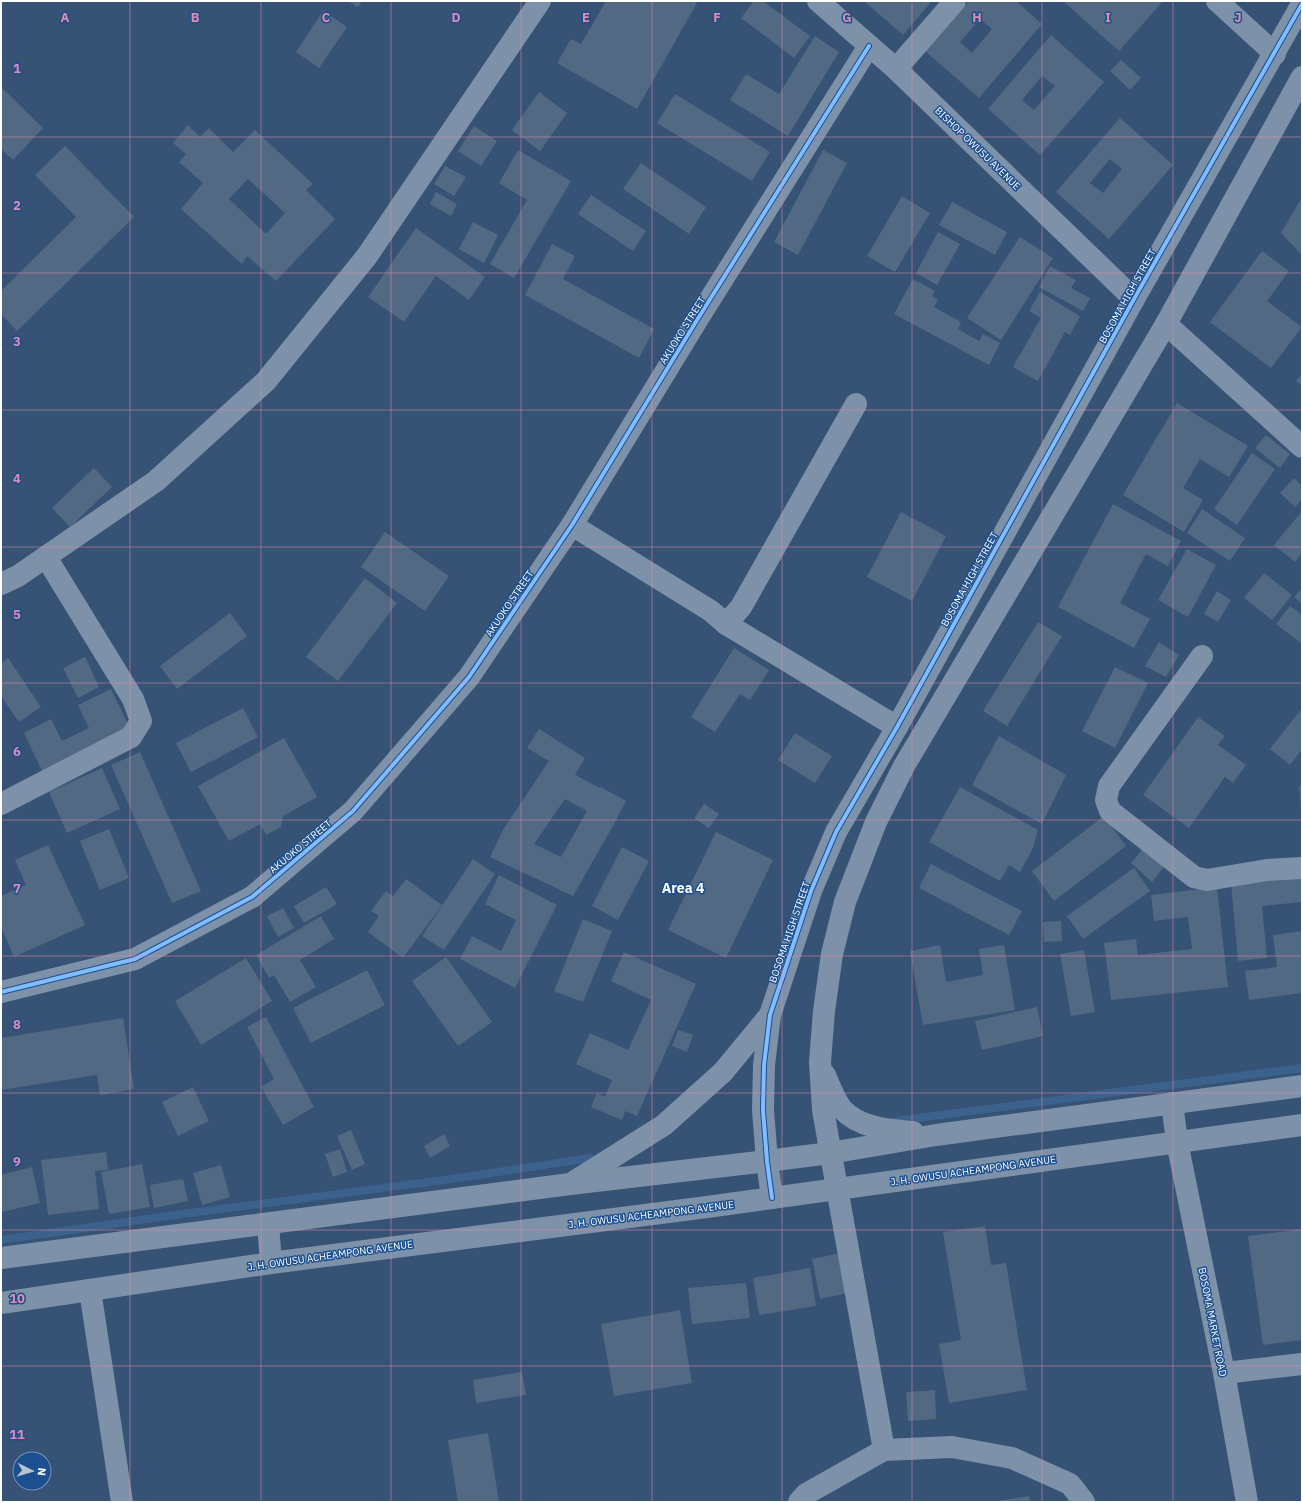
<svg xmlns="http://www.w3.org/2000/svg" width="1303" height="1503" viewBox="0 0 1303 1503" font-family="'IBM Plex Sans',sans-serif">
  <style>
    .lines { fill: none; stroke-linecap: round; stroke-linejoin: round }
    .stream { stroke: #3b618d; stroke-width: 8 }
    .building { fill: #526984; fill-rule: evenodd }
    .minor { stroke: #7d92a8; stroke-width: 22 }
    .cycleway-casing { stroke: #1b4f8f; stroke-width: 6 }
    .cycleway { stroke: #80bcff; stroke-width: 4 }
    .grid { fill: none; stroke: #e08cad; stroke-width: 1; stroke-opacity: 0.55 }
    .labels { text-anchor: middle; stroke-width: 3; stroke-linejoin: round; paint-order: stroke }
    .street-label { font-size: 10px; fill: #fff; stroke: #1b4f8f }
    .district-label { font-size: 14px; font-weight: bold; fill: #fff; stroke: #1b4f8f }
    .grid-label { font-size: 13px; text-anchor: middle; font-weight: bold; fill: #e08cad; stroke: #1b4f8f; stroke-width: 3; stroke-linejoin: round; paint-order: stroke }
  </style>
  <rect width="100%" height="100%" fill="#365274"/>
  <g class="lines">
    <g class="stream">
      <path d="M 895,1121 C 1031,1104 1166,1085 1302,1068"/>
      <path d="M 1,1240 L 175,1215 L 445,1180 L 590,1158"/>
    </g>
  </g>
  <g class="building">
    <path d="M 348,1 L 362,1 L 358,7 Z"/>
    <path d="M 606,1 L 698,1 L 637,109 L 557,63 L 571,39 L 581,44 Z"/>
    <path d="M 754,1 L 763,1 L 810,36 L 794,58 L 741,18 Z"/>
    <path d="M 864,1 L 932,1 L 903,35 Z"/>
    <path d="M 969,1 L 1016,1 L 1042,24 L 979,98 L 925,51 ZM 980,19 L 992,29 L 972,53 L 960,42 Z"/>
    <path d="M 1063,1 L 1163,1 L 1119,51 Z"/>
    <path d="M 323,11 L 347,27 L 319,68 L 296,52 Z"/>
    <path d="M 1051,35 L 1104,82 L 1040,155 L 988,109 ZM 1042,76 L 1055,86 L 1034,110 L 1022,100 Z"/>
    <path d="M 815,36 L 839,52 L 788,136 L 730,100 L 746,74 L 779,94 Z"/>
    <path d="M 1121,60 L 1141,78 L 1130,90 L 1110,71 Z"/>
    <path d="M 1,87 L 43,128 L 13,160 L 1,149 Z"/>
    <path d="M 539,92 L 567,113 L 540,151 L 512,130 Z"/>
    <path d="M 675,94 L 770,152 L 752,181 L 657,123 Z"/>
    <path d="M 1120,118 L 1173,165 L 1109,239 L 1056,192 ZM 1110,159 L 1122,169 L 1103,193 L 1090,183 Z"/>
    <path d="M 188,125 L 200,137 L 209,128 L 233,152 L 255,130 L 313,184 L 306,190 L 335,219 L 276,281 L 247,256 L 242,264 L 181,209 L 203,183 L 179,162 L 186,154 L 173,143 ZM 248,179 L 285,213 L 266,234 L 229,199 Z"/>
    <path d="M 474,126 L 497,141 L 481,166 L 458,151 Z"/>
    <path d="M 65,146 L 134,217 L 17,331 L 1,314 L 1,291 L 76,217 L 35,175 Z"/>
    <path d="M 518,150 L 571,181 L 514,278 L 490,264 L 527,200 L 499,183 Z"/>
    <path d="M 823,150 L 847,163 L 798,255 L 774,242 Z"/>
    <path d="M 641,163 L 706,207 L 689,234 L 623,189 Z"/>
    <path d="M 445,166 L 466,177 L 454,196 L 434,184 Z"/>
    <path d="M 436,192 L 457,204 L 451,216 L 430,204 Z"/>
    <path d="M 591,195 L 646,231 L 633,251 L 578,214 Z"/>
    <path d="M 902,196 L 930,213 L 895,272 L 867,256 Z"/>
    <path d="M 1302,197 L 1302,255 L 1281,233 Z"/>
    <path d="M 952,202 L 1007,232 L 995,255 L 939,225 Z"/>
    <path d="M 473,222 L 498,235 L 484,263 L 459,249 Z"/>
    <path d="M 416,228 L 485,277 L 469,300 L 436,276 L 404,322 L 368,297 Z"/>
    <path d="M 938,232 L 960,244 L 937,285 L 916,273 Z"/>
    <path d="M 1020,237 L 1053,258 L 1001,340 L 967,318 Z"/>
    <path d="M 552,244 L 575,256 L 563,279 L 654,329 L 639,358 L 525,295 Z"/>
    <path d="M 1262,251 L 1289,271 L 1267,301 L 1302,327 L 1271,368 L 1210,322 Z"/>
    <path d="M 1050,266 L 1076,280 L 1071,288 L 1090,298 L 1083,311 L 1039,287 Z"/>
    <path d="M 913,279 L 935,291 L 932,296 L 938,300 L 934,307 L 961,322 L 958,329 L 979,341 L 983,334 L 1000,343 L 989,365 L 894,314 Z"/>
    <path d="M 1040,292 L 1080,316 L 1070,335 L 1065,332 L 1038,381 L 1013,367 L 1041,318 L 1029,311 Z"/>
    <path d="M 1302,374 L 1302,386 L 1296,381 Z"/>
    <path d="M 1177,403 L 1248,446 L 1229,477 L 1200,459 L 1183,488 L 1203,500 L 1184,532 L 1123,495 Z"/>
    <path d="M 1266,435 L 1290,454 L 1280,468 L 1255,448 Z"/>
    <path d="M 1252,453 L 1275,469 L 1237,525 L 1214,509 Z"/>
    <path d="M 94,468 L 112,487 L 70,527 L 52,508 Z"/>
    <path d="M 1294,478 L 1302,486 L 1302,499 L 1295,507 L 1280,493 Z"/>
    <path d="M 1113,504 L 1181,541 L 1168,566 L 1146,554 L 1120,603 L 1150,619 L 1134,648 L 1058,607 Z"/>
    <path d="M 1202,509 L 1245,538 L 1230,561 L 1187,533 Z"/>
    <path d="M 1302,511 L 1302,553 L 1295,562 L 1274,545 Z"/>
    <path d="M 901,512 L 946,536 L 912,601 L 867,577 Z"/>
    <path d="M 385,532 L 449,576 L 425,611 L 361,567 Z"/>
    <path d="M 1187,549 L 1216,565 L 1188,617 L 1158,600 Z"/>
    <path d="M 1264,573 L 1292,595 L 1272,620 L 1244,598 Z"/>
    <path d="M 365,578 L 397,603 L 338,681 L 306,657 Z"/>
    <path d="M 1302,588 L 1302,604 L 1294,597 Z"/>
    <path d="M 1217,591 L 1231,600 L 1218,622 L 1204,614 Z"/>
    <path d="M 1290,606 L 1302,615 L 1302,644 L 1276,624 Z"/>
    <path d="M 230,613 L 247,636 L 177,689 L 160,666 Z"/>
    <path d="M 1038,622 L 1062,636 L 1007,726 L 983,711 Z"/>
    <path d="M 1159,642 L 1179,655 L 1166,677 L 1145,666 Z"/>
    <path d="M 734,648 L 769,670 L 750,700 L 740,694 L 715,732 L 691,717 Z"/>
    <path d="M 85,657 L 99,687 L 78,698 L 63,668 Z"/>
    <path d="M 8,658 L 41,707 L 19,722 L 1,696 L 1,663 Z"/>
    <path d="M 1115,667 L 1148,683 L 1115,748 L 1082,731 Z"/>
    <path d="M 111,689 L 131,730 L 43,773 L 24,733 L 51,719 L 62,741 L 89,728 L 78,705 Z"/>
    <path d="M 243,708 L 258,737 L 191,772 L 176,743 Z"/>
    <path d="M 1302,708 L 1302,749 L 1290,765 L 1270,749 Z"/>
    <path d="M 1198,717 L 1225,736 L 1218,745 L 1246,765 L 1233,783 L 1225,777 L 1189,828 L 1143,795 Z"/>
    <path d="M 539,729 L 585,758 L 575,775 L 600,788 L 601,787 L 626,801 L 614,824 L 573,896 L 490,857 L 503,830 L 549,761 L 527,748 ZM 565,799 L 587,811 L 561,857 L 534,844 Z"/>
    <path d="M 795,733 L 832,756 L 815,783 L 778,760 Z"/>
    <path d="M 999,736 L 1066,775 L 1042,824 L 972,785 Z"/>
    <path d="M 284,738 L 317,797 L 283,816 L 281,827 L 266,835 L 260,824 L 229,841 L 198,786 Z"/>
    <path d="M 140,752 L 201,891 L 172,903 L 111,765 Z"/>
    <path d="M 102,768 L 120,809 L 67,833 L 49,792 Z"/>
    <path d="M 1299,786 L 1302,786 L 1302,809 L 1301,809 Z"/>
    <path d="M 960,787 L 1038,830 L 1033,848 L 1020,872 L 1009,865 L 1000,881 L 929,842 Z"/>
    <path d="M 704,804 L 719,814 L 709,828 L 694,818 Z"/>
    <path d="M 1104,816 L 1126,846 L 1054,901 L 1032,871 Z"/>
    <path d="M 109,829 L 129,878 L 100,890 L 80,841 Z"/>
    <path d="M 716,832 L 773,860 L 726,958 L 668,930 Z"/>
    <path d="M 48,845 L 85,925 L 14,957 L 1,927 L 1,896 L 26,885 L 15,860 Z"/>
    <path d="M 1146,845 L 1167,863 L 1152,882 L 1131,863 Z"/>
    <path d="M 622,847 L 649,861 L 618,920 L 592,906 Z"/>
    <path d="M 473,859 L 495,874 L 444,950 L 422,936 Z"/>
    <path d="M 931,864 L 1022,911 L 1009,935 L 919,888 Z"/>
    <path d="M 1134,868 L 1150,891 L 1083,939 L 1067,916 Z"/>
    <path d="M 499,875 L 557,905 L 515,988 L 460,959 L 472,936 L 501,951 L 516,920 L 485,904 Z"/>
    <path d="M 1302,875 L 1302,902 L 1262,906 L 1267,958 L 1238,961 L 1231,882 Z"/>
    <path d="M 406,879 L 442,905 L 403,958 L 368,932 L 379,916 L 371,911 L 386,891 L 393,896 Z"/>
    <path d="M 326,887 L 337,904 L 304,923 L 294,906 Z"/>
    <path d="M 1217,887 L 1228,987 L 1111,1000 L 1104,943 L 1136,939 L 1138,955 L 1192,949 L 1188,917 L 1154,921 L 1151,895 Z"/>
    <path d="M 283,908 L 294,928 L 278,937 L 267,916 Z"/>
    <path d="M 321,916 L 334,939 L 300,960 L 316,987 L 290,1002 L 274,975 L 269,978 L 256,955 Z"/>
    <path d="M 583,919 L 612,931 L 583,1002 L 554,991 Z"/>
    <path d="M 1061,921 L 1062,941 L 1044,942 L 1043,922 Z"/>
    <path d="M 1302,931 L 1302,993 L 1249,1000 L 1245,971 L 1277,967 L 1273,935 Z"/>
    <path d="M 940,945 L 946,982 L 983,975 L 979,949 L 1004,945 L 1015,1010 L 923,1025 L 910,951 Z"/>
    <path d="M 1084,950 L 1095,1012 L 1071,1016 L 1060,954 Z"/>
    <path d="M 624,952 L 696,984 L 637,1116 L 625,1111 L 622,1120 L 591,1107 L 597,1093 L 605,1097 L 612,1080 L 576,1064 L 590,1033 L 628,1050 L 651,1000 L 611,981 Z"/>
    <path d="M 446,957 L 492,1022 L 458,1046 L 412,981 Z"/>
    <path d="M 246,958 L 272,1001 L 201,1045 L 175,1001 Z"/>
    <path d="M 367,970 L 385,1005 L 311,1043 L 293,1008 Z"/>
    <path d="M 1037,1007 L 1043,1036 L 982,1050 L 975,1021 Z"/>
    <path d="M 266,1017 L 314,1107 L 283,1125 L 261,1087 L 274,1079 L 247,1027 Z"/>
    <path d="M 123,1018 L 134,1089 L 100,1095 L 97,1075 L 1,1090 L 1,1038 Z"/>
    <path d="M 678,1030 L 693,1035 L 687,1052 L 672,1046 Z"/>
    <path d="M 193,1087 L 209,1121 L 178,1136 L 162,1102 Z"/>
    <path d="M 351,1130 L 365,1164 L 352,1170 L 337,1136 Z"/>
    <path d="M 444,1134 L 450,1146 L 430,1158 L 424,1146 Z"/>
    <path d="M 340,1149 L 347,1172 L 333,1177 L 325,1154 Z"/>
    <path d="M 106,1152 L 108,1170 L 95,1171 L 99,1209 L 48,1215 L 41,1160 Z"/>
    <path d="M 142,1164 L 150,1207 L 109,1214 L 101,1172 Z"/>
    <path d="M 221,1165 L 230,1197 L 202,1205 L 193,1173 Z"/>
    <path d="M 32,1167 L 40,1203 L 2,1212 L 1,1206 L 1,1175 Z"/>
    <path d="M 183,1179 L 188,1201 L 154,1208 L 150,1185 Z"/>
    <path d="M 985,1226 L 991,1265 L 1006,1263 L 1027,1390 L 949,1403 L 939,1344 L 961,1340 L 943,1232 Z"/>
    <path d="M 1302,1229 L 1302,1340 L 1263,1345 L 1248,1236 Z"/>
    <path d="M 840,1253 L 848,1293 L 820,1299 L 812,1259 Z"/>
    <path d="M 810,1268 L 816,1306 L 759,1315 L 753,1278 Z"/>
    <path d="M 746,1283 L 750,1318 L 692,1324 L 688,1288 Z"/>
    <path d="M 680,1310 L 692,1383 L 614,1396 L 601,1324 Z"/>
    <path d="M 522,1372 L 526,1395 L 476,1403 L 473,1380 Z"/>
    <path d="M 935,1390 L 936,1419 L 908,1421 L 906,1392 Z"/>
    <path d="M 488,1433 L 499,1502 L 458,1502 L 448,1440 Z"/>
    <path d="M 1029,1496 L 1030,1502 L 997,1502 L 997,1501 Z"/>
  </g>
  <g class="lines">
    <g class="minor">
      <path d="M 818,1 L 896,69 L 1134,299"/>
      <path d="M 1217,1 L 1275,54"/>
      <path d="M 896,69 L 955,1"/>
      <path d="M 1166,324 L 1302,447"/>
      <path d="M 572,525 L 711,611 L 726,624 L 897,727"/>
      <path d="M 1,584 L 18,576 L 156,481 L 266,381 L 367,256 L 540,1"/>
      <path d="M 726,624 L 741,607 L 856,404"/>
      <path d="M 1202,656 L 1109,786 L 1106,800 L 1110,811 L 1194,877 L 1207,880 L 1267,870 L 1302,868"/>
      <path d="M 1,804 L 131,737 L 141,721 L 133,699 L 46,557"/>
      <path d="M 1,992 L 135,959 L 252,897 L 353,811 L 469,677 L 572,525 L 697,320 L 869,46"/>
      <path d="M 825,1075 C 830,1087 834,1099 842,1109 C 859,1128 889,1130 913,1132"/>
      <path d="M 1172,1103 L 1177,1142 L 1224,1373 L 1247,1502"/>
      <path d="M 575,1181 L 664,1125 L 723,1072 L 770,1015"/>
      <path d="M 772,1198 L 767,1161 L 763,1110 L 764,1065 L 770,1015 L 811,891 L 836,832 L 897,727 L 1134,299 L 1302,4"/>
      <path d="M 268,1224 L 271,1263"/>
      <path d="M 1,1258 L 570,1184 L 767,1161 L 830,1153 L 936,1135 L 1302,1086"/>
      <path d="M 90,1290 L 122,1502"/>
      <path d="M 1,1303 L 90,1290 L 271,1263 L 707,1207 L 1302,1125"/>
      <path d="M 1224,1373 L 1302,1364"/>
      <path d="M 884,1450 L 823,1110 L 820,1062 L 824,1011 L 832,954 L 845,902 L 876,822 L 904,766 L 1166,324 L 1302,77"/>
      <path d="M 799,1502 L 806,1494 L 884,1450 L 952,1447 L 1012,1458 L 1070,1484 L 1084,1502"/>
    </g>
    <defs>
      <g id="cycleway">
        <path d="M 1,992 L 135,959 L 252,897 L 353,811 L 469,677 L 572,525 L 697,320 L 869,46"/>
        <path d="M 772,1198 L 767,1161 L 763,1110 L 764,1065 L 770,1015 L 811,891 L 836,832 L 897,727 L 1134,299 L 1302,4"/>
      </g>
    </defs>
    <use href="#cycleway" class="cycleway-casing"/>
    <use href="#cycleway" class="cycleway"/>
  </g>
  <path class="grid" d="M 130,1 L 130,1502M 261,1 L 261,1502M 391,1 L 391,1502M 521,1 L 521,1502M 652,1 L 652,1502M 782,1 L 782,1502M 912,1 L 912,1502M 1042,1 L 1042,1502M 1173,1 L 1173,1502M 1,137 L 1302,137M 1,273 L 1302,273M 1,410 L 1302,410M 1,547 L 1302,547M 1,683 L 1302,683M 1,820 L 1302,820M 1,956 L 1302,956M 1,1093 L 1302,1093M 1,1230 L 1302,1230M 1,1366 L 1302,1366"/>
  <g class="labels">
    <g class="street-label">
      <text transform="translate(978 148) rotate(44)" y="4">BISHOP OWUSU AVENUE</text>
      <text transform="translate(1127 296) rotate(-61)" y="4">BOSOMA HIGH STREET</text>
      <text transform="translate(682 330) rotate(-58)" y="4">AKUOKO STREET</text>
      <text transform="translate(969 579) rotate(-61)" y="4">BOSOMA HIGH STREET</text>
      <text transform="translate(509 603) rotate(-56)" y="4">AKUOKO STREET</text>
      <text transform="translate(300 846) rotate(-40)" y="4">AKUOKO STREET</text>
      <text transform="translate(789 932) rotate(-71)" y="4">BOSOMA HIGH STREET</text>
      <text transform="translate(973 1170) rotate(-8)" y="4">J. H. OWUSU ACHEAMPONG AVENUE</text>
      <text transform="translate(651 1214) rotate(-7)" y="4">J. H. OWUSU ACHEAMPONG AVENUE</text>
      <text transform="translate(330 1255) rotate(-8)" y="4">J. H. OWUSU ACHEAMPONG AVENUE</text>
      <text transform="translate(1213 1322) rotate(79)" y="4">BOSOMA MARKET ROAD</text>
    </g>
    <g class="district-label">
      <text x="683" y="893">Area 4</text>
    </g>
  </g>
  <g class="grid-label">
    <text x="65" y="22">A</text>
    <text x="195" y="22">B</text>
    <text x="326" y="22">C</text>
    <text x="456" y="22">D</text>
    <text x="586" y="22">E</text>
    <text x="717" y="22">F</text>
    <text x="847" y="22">G</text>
    <text x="977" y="22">H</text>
    <text x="1108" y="22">I</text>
    <text x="1238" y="22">J</text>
    <text x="17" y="73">1</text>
    <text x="17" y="210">2</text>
    <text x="17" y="346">3</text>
    <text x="17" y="483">4</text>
    <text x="17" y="619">5</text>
    <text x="17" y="756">6</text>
    <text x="17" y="893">7</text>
    <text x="17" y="1029">8</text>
    <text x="17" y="1166">9</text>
    <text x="17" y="1303">10</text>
    <text x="17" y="1439">11</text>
  </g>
  <rect width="1303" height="1503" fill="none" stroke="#ffffff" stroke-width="4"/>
  <g transform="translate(32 1471) rotate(95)"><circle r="19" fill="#1b4f8f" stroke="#7695bc"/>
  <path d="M0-3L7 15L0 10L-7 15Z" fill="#b9c2ce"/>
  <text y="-6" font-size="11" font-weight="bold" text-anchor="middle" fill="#ffffff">N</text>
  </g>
</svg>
